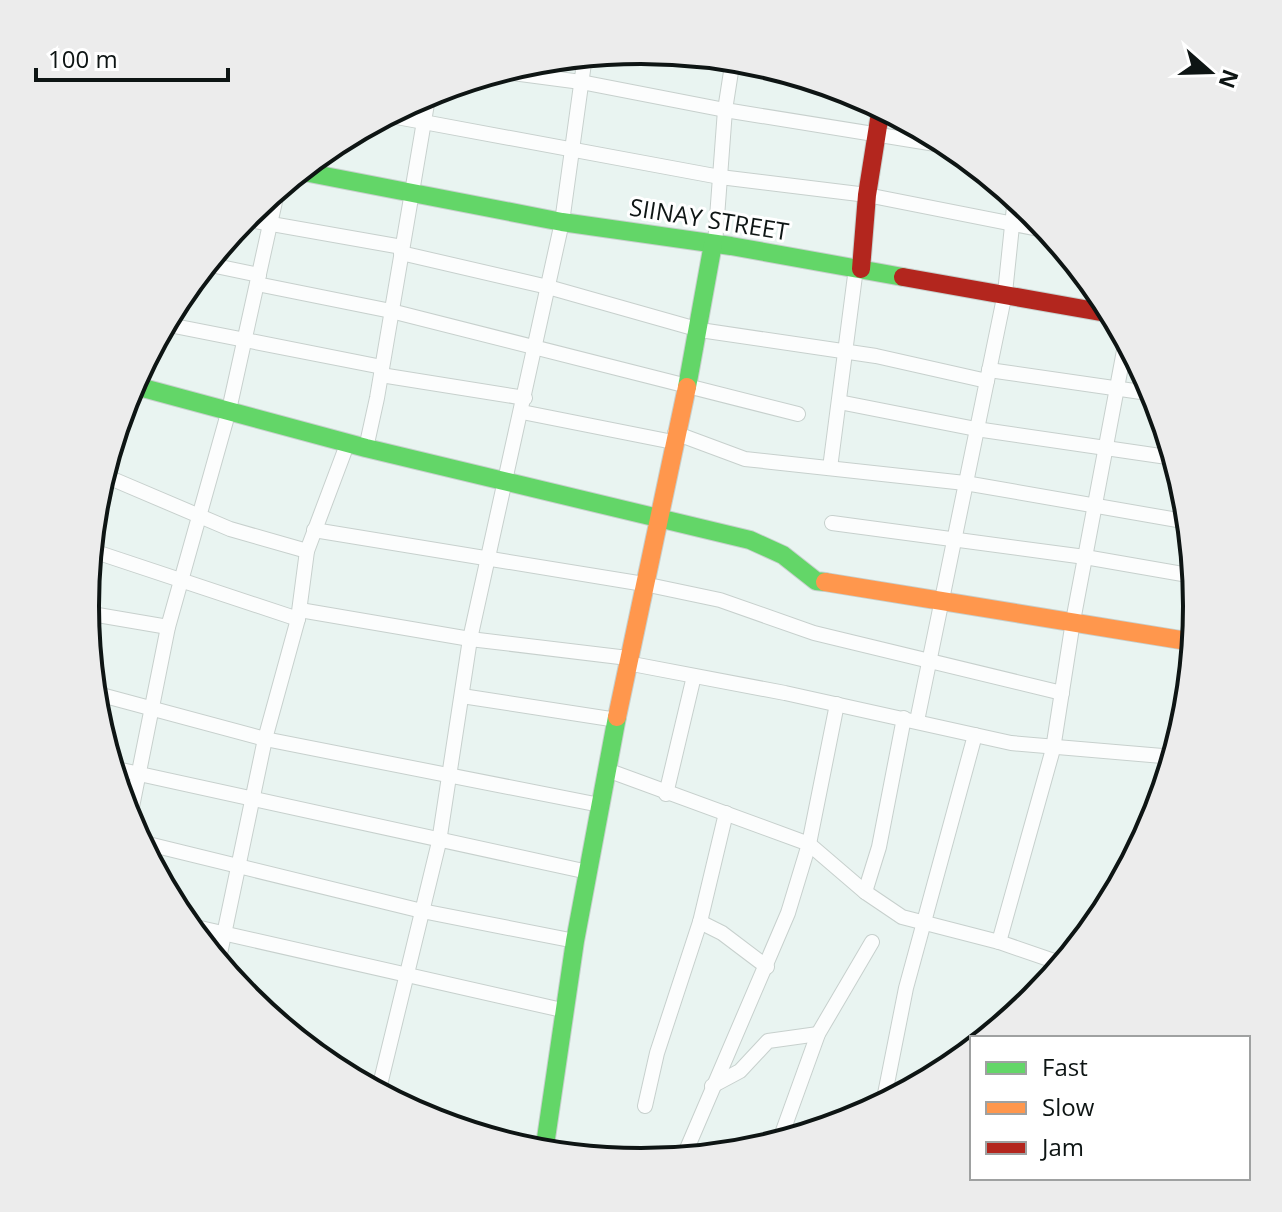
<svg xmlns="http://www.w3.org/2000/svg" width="1282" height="1212" viewBox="0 0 1282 1212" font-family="'Open Sans',sans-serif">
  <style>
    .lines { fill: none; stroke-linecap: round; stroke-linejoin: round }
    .street-casing { stroke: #c7d0cd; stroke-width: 16 }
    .fast-casing { stroke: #c7d0cd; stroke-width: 20 }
    .slow-casing { stroke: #c7d0cd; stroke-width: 20 }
    .jam-casing { stroke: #c7d0cd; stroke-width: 20 }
    .street { stroke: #fcfdfd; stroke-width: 14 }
    .fast { stroke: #63d668; stroke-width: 18 }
    .slow { stroke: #ff974d; stroke-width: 18 }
    .jam { stroke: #b3261e; stroke-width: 18 }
    .labels { text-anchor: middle; stroke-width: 6; stroke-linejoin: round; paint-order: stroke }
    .street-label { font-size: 24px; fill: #0e1514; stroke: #fff }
    .rim { fill: none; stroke: #0e1514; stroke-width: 4 }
  </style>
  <rect width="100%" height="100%" fill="#e9f4f1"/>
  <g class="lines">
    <defs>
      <g id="street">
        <path d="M 498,71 L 581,82 L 725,110 L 954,147"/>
        <path d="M 386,115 L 720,177 L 867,195 L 1049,231"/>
        <path d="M 243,219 L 402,247"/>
        <path d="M 715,244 L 725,110 L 733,59"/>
        <path d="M 401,253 L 548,287 L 700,330 L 876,356 L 987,381"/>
        <path d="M 206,264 L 259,275"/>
        <path d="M 257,284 L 391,311 L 798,414"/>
        <path d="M 164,324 L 382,367"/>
        <path d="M 989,370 L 1155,394"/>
        <path d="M 381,375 L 525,398"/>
        <path d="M 839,402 L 976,429 L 1174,458"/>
        <path d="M 522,412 L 673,442"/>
        <path d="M 675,433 L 745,459 L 965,483 L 1189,522"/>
        <path d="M 366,448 L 377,398 L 429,92"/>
        <path d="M 830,468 L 856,268"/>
        <path d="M 103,475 L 230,529 L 307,551"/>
        <path d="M 832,523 L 1085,557 L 1194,576"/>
        <path d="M 314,530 L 644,584 L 720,600 L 814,633 L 1062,693"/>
        <path d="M 90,550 L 298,619"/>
        <path d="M 300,610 L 470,639 L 628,658"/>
        <path d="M 86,613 L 168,627"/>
        <path d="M 627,663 L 785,693 L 1011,743 L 1174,757"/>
        <path d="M 94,693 L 265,739 L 600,805"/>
        <path d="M 462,696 L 617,720"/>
        <path d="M 917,721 L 1005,293 L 1015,197"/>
        <path d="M 112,768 L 588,872"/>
        <path d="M 607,770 L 809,844 L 865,892 L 902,917 L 999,942 L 1063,964"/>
        <path d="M 666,794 L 694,676"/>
        <path d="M 129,822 L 168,627 L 229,410 L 278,188"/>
        <path d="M 140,842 L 422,911 L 575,941"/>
        <path d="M 865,892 L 879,847 L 904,718"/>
        <path d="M 700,922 L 722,933 L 767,967"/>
        <path d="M 187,925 L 562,1010"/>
        <path d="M 999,942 L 1053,749 L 1073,621 L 1126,340"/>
        <path d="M 218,963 L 265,739 L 298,619 L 307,551 L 348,442"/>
        <path d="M 712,1086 L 740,1071 L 768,1041 L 818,1034"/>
        <path d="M 378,1093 L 439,842 L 470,639 L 562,222 L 585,56"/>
        <path d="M 883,1104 L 906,988 L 975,735"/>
        <path d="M 645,1106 L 657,1053 L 700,922 L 726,813"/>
        <path d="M 779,1142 L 818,1034 L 872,942"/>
        <path d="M 683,1158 L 788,913 L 809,844 L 837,704"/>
      </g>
      <g id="fast">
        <path d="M 299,171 L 562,222 L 731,246 L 903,277"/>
        <path d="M 132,385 L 366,448 L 750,540 L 783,555 L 816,581 L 825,582"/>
        <path d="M 687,387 L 713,244"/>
        <path d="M 544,1152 L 575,941 L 617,717"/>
      </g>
      <g id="slow">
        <path d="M 825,582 L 1193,642"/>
        <path d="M 617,717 L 687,387"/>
      </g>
      <g id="jam">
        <path d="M 861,269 L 867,195 L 881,107"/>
        <path d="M 903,277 L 1112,314"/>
      </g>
    </defs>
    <use href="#street" class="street-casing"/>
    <use href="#fast" class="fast-casing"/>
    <use href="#slow" class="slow-casing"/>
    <use href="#jam" class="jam-casing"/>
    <use href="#street" class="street"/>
    <use href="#fast" class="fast"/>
    <use href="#slow" class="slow"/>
    <use href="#jam" class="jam"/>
  </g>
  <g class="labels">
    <g class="street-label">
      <text transform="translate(709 220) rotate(9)" y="8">SIINAY STREET</text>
    </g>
  </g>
  <path d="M0 0H1282V1212H0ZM99 606a542 542 0 1 1 1084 0a542 542 0 1 1-1084 0Z" fill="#ececec" fill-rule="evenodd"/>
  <path class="rim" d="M99 606a542 542 0 1 1 1084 0a542 542 0 1 1-1084 0Z"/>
  <rect x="970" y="1036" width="280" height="144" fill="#ffffff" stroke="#9fa1a1" stroke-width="2"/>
  <rect x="986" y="1062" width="40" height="12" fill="#63d668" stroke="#9fa1a1" stroke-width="2"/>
  <text x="1042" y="1076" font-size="24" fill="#0e1514">Fast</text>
  <rect x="986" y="1102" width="40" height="12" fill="#ff974d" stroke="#9fa1a1" stroke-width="2"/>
  <text x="1042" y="1116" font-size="24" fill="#0e1514">Slow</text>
  <rect x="986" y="1142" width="40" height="12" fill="#b3261e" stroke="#9fa1a1" stroke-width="2"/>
  <text x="1042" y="1156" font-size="24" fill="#0e1514">Jam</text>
  <g transform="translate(1210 72) rotate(110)" stroke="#ffffff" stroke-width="6" paint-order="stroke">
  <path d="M0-6L14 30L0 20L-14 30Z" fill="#0e1514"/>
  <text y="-12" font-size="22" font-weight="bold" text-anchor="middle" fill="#0e1514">N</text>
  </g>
  <path d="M36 68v12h192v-12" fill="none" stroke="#0e1514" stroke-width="4"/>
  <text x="48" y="68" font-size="24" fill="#0e1514" stroke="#ffffff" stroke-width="6" paint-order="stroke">100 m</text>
</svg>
